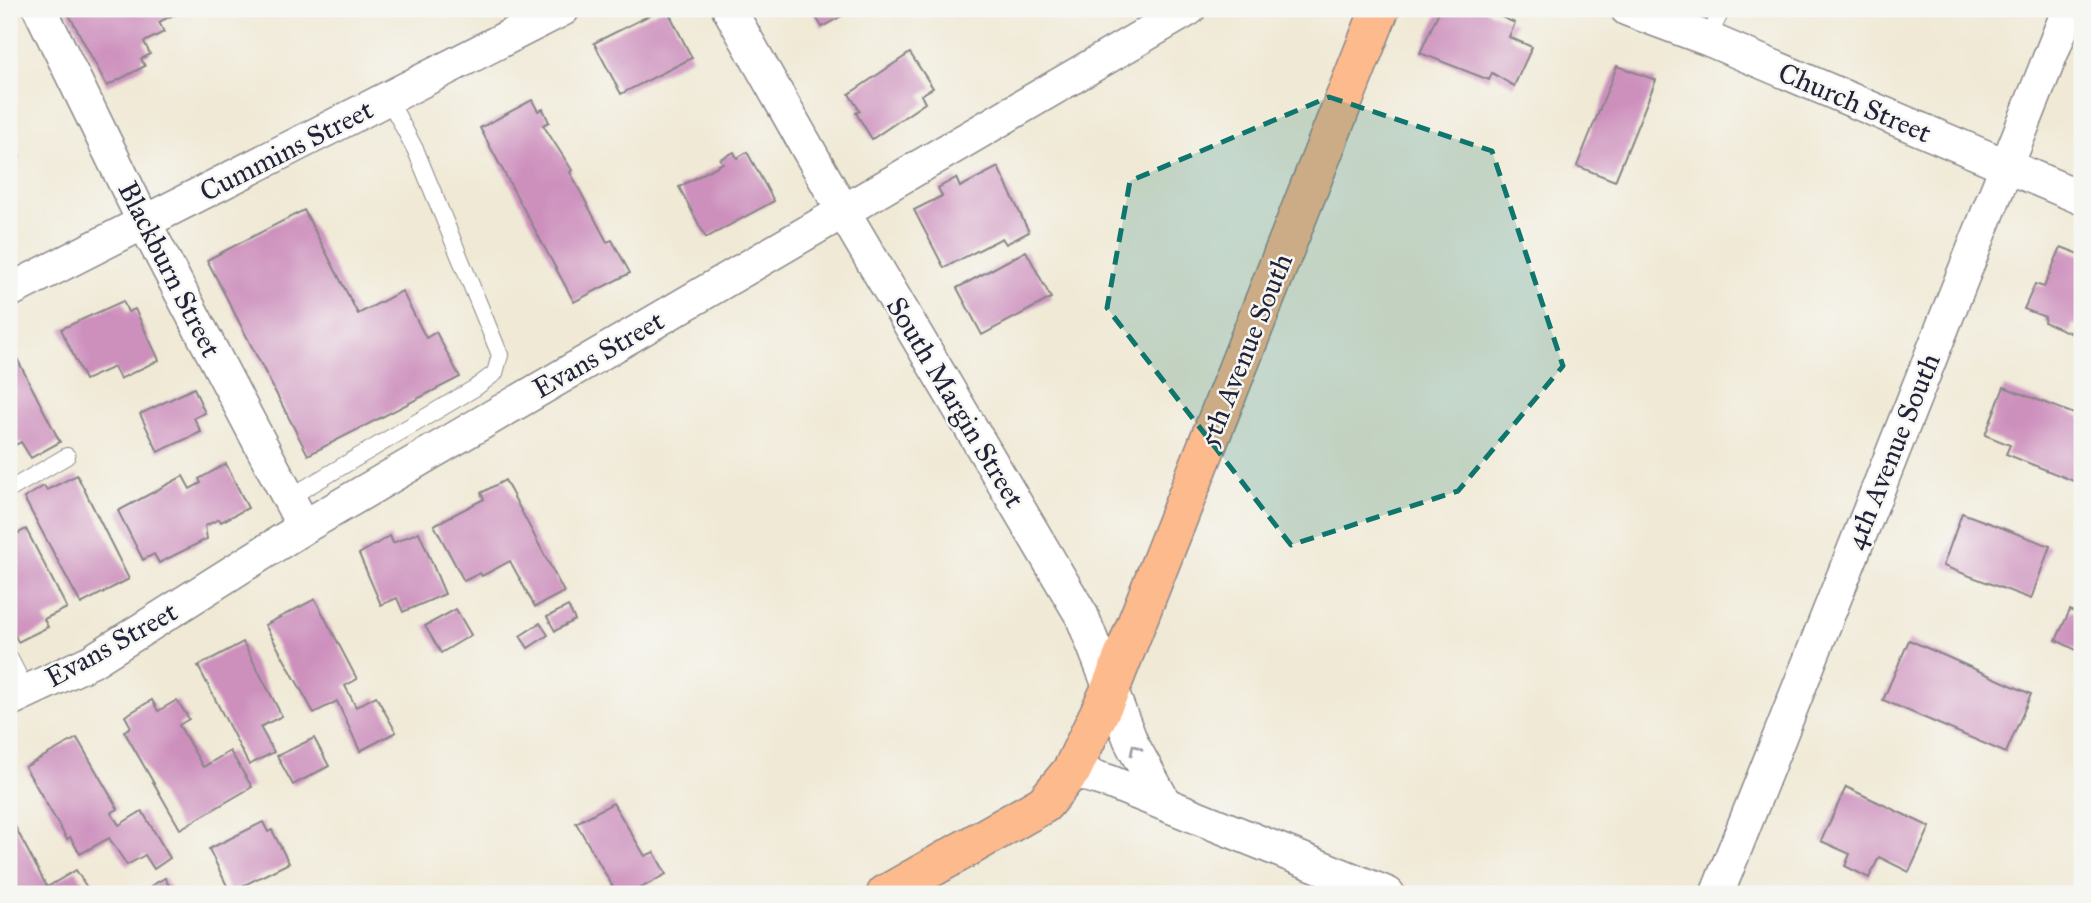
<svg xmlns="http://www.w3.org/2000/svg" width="2091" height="903" viewBox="0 0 2091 903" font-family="'IM FELL Great Primer',serif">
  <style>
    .building { fill: #cd90bd }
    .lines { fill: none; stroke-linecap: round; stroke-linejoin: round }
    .service-casing { stroke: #898688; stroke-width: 18 }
    .minor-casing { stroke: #898688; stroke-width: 36 }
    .primary-casing { stroke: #898688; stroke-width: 41 }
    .service { stroke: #fff; stroke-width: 16 }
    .minor { stroke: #fff; stroke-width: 33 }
    .primary { stroke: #fcba8d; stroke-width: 38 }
    .oneway { stroke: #9c9ca7 }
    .marked { fill: #0f766e; fill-opacity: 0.2; stroke: #0f766e; stroke-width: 5; stroke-dasharray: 14 9; stroke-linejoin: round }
    .labels { text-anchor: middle; stroke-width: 5; stroke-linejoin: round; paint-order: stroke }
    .street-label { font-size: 28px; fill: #22223b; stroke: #f6f6f2 }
  </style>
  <rect width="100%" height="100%" fill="#f6f6f2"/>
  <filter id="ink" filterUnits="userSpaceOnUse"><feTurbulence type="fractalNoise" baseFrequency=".0143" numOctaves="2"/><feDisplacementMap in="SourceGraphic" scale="14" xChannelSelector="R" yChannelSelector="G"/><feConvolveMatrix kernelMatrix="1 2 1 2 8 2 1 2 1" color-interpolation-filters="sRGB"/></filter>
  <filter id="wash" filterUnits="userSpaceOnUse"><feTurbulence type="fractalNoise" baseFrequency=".00686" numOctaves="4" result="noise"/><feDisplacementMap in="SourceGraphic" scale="28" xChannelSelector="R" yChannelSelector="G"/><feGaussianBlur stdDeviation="1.57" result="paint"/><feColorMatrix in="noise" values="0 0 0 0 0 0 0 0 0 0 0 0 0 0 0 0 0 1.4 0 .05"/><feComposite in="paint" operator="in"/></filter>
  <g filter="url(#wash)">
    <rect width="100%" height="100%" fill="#f0e9d5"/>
    <g id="blocks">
      <g class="building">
        <path d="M 66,9 L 175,9 L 177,13 L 159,22 L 164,32 L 144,42 L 150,54 L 141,59 L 145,66 L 107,86 Z"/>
        <path d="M 662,9 L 667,9 L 692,58 L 621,94 L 594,43 Z"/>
        <path d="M 811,9 L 844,9 L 847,13 L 822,27 Z"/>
        <path d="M 1440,9 L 1483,9 L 1515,23 L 1509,37 L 1532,47 L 1514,86 L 1492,73 L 1489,80 L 1420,53 Z"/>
        <path d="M 910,53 L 933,88 L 921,95 L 925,103 L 872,139 L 856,113 L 860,111 L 849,94 Z"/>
        <path d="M 1617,66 L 1656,80 L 1615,181 L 1577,166 Z"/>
        <path d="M 532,100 L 538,111 L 543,109 L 549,122 L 543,125 L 572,170 L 570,172 L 607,242 L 612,240 L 630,273 L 574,302 L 480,128 Z"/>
        <path d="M 9,139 L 19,158 L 9,163 Z"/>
        <path d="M 734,152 L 737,158 L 747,152 L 774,201 L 706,238 L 679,187 L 723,163 L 720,159 Z"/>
        <path d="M 998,167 L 1029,232 L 1006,244 L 1002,238 L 944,268 L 914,210 L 942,196 L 938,188 L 956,178 L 960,187 Z"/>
        <path d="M 304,210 L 358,314 L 402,291 L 426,338 L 436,332 L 460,377 L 308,455 L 207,260 Z"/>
        <path d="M 2061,247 L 2082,255 L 2082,328 L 2073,324 L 2070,333 L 2044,322 L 2045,317 L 2024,309 L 2035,284 L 2044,287 Z"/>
        <path d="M 1026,251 L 1051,298 L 982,335 L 957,288 Z"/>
        <path d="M 123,301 L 128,312 L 135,309 L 159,360 L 120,379 L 114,367 L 85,380 L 61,329 Z"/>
        <path d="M 9,343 L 60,442 L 31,458 L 21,442 L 9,448 Z"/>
        <path d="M 2004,387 L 2082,417 L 2082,467 L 2076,482 L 2006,454 L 2010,445 L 1985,435 Z"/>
        <path d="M 194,388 L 205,413 L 194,418 L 201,432 L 158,452 L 140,414 Z"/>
        <path d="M 226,464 L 248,508 L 221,522 L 219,519 L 205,526 L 207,539 L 159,563 L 154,554 L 143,560 L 118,511 L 183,476 L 190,489 L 201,483 L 199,479 Z"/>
        <path d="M 77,475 L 129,579 L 81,604 L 24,498 L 44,486 L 47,490 Z"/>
        <path d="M 505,480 L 564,592 L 535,607 L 510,561 L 482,576 L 480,573 L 464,581 L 434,525 L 484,499 L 481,493 Z"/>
        <path d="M 1962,513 L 2050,546 L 2031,599 L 1943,566 Z"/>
        <path d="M 26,529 L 67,608 L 44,619 L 48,627 L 18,642 L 9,623 L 9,538 Z"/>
        <path d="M 419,532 L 445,594 L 403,612 L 397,598 L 381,605 L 359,554 L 390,536 L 393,543 Z"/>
        <path d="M 315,599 L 357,679 L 345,686 L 356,707 L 376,696 L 396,732 L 360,751 L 337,701 L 314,713 L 265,625 Z"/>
        <path d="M 568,606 L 575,620 L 555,631 L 547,617 Z"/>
        <path d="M 456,609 L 471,635 L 441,653 L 425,626 Z"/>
        <path d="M 2070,610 L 2082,616 L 2082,653 L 2056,640 Z"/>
        <path d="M 540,623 L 548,635 L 528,648 L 520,636 Z"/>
        <path d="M 1909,640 L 2031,694 L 2006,753 L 1883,700 Z"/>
        <path d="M 243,642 L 282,716 L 260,727 L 274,752 L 249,765 L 198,666 Z"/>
        <path d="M 152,700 L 158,711 L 177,700 L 189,719 L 179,725 L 203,767 L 230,751 L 252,787 L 180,829 L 124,731 L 131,727 L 125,716 Z"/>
        <path d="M 77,738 L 118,809 L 111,813 L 119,825 L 142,811 L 170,858 L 154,869 L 145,855 L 127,865 L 109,838 L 80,854 L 70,837 L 67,839 L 25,767 Z"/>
        <path d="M 314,738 L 329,766 L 293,785 L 277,756 Z"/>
        <path d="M 1846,787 L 1930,827 L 1909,872 L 1879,857 L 1869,878 L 1845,866 L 1850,854 L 1821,841 Z"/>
        <path d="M 613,803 L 645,856 L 654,852 L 666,874 L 630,894 L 617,894 L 576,823 Z"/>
        <path d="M 9,815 L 47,887 L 76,870 L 91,894 L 9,894 Z"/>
        <path d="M 263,822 L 268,832 L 272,830 L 289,863 L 230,892 L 209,849 Z"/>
        <path d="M 165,878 L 173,894 L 155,894 L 151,886 Z"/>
      </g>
    </g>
  </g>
  <g filter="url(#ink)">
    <use href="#blocks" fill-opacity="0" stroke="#898688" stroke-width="2"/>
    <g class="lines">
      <defs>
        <g id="service">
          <path d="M 1708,39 L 1722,9"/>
          <path d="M 9,490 L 67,456"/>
          <path d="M 290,497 L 475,388 L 495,373 L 500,355 L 416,151 L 388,98"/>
          <path d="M 9,657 L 26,690"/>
        </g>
        <g id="minor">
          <path d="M 40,9 L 144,222 L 304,527"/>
          <path d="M 729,9 L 843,211 L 1082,616 L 1132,744 L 1165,804"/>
          <path d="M 1627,9 L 1708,39 L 2082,198"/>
          <path d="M 9,291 L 563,9"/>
          <path d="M 9,700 L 92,661 L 304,527 L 1189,9"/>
          <path d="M 1072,770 L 1110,782 L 1388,894"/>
          <path d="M 1717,894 L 2069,9"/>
        </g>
        <path id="primary" d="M 886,894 L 1044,804 L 1072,770 L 1110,690 L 1380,9"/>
      </defs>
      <use href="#service" class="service-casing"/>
      <use href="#minor" class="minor-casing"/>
      <use href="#primary" class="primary-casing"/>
      <use href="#service" class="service"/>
      <use href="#minor" class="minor"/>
      <use href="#primary" class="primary"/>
    </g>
    <defs><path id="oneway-chevron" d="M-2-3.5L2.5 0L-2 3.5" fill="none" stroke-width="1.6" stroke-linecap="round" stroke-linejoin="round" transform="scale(1.75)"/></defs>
    <use class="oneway" href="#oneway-chevron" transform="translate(1135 749) rotate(-117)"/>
  </g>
  <path class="marked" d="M 1329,97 L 1492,151 L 1563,366 L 1458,491 L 1291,545 L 1107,308 L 1130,181 Z"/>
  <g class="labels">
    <g class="street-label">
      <text transform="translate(1855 102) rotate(23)" y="10">Church Street</text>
      <text transform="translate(286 150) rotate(-27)" y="10">Cummins Street</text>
      <text transform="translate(170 269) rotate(63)" y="10">Blackburn Street</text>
      <text transform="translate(1245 350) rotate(-68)" y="10">5th Avenue South</text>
      <text transform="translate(598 354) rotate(-30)" y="10">Evans Street</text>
      <text transform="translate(956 402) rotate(59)" y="10">South Margin Street</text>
      <text transform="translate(1892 451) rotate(-68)" y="10">4th Avenue South</text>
      <text transform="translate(111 644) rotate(-29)" y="10">Evans Street</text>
    </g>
  </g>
  <rect width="2091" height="903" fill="none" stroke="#f6f6f2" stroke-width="35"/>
</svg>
